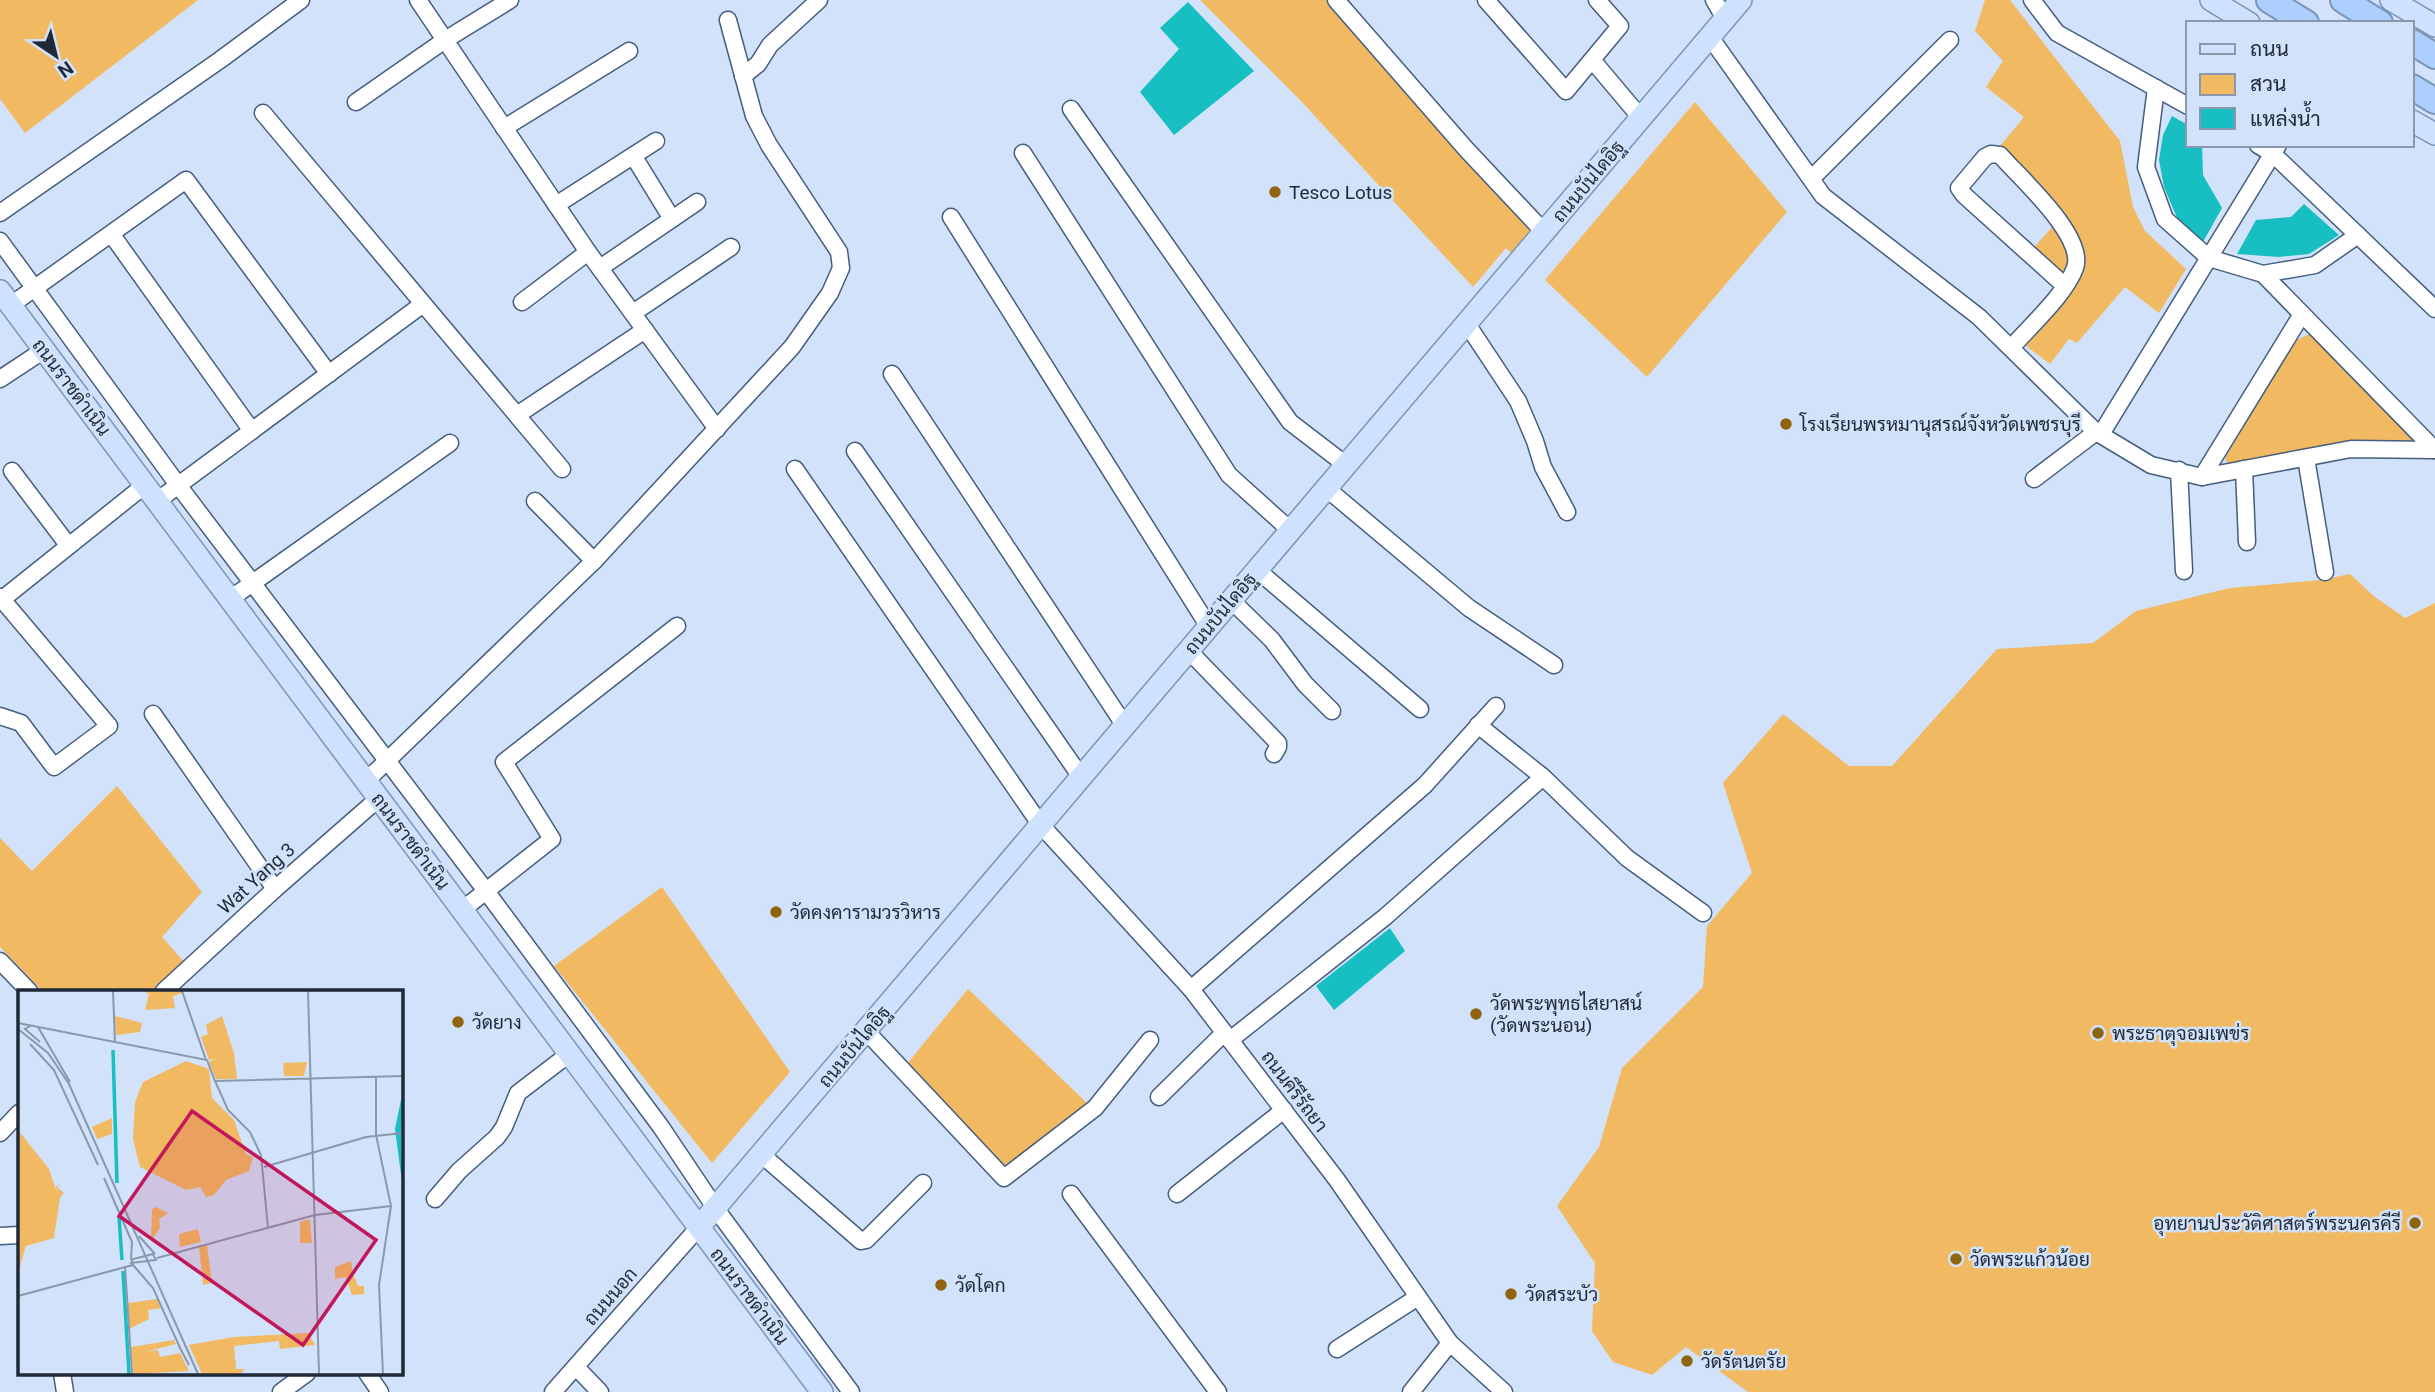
<svg xmlns="http://www.w3.org/2000/svg" width="2435" height="1392" viewBox="0 0 2435 1392" font-family="Roboto,Sarabun,sans-serif">
  <style>
    .green { fill: #f1b961 }
    .water { fill: #17bec2 }
    .lines { fill: none; stroke-linecap: round; stroke-linejoin: round }
    .minor-casing { stroke: #455d7f; stroke-width: 19 }
    .major-casing { stroke: #7b95b9; stroke-width: 24 }
    .highway-casing { stroke: #7b95b9; stroke-width: 28 }
    .minor { stroke: #fff; stroke-width: 16 }
    .major { stroke: #cee2fe; stroke-width: 21 }
    .highway { stroke: #adcffe; stroke-width: 24 }
    .poi-dot { fill: #90640d; stroke: #d1e2fa; stroke-width: 2.5 }
    .labels { text-anchor: middle; stroke-width: 5; stroke-linejoin: round; paint-order: stroke }
    .street-label { font-size: 19px; fill: #1f2938; stroke: #d1e2fa }
    .poi-label { font-size: 19px; fill: #1f2938; stroke: #d1e2fa; text-anchor: start }
    .inset-river { fill: none; stroke: #17bec2; stroke-width: 3.5 }
    .inset-road { fill: none; stroke: #8a98ac; stroke-width: 2 }
    .view { fill: #c2185b; fill-opacity: 0.15; stroke: #c2185b; stroke-width: 3.5 }
    .inset-edge { fill: none; stroke: #1f2938; stroke-width: 3.5 }
  </style>
  <rect width="100%" height="100%" fill="#d1e2fa"/>
  <g class="green">
    <path d="M 0,0 L 198,0 L 25,133 L 0,99 Z"/>
    <path d="M 1200,0 L 1330,0 L 1537,229 L 1512,254 L 1506,248 L 1473,287 L 1299,99 Z"/>
    <path d="M 1985,0 L 2010,0 L 2120,141 L 2133,207 L 2145,231 L 2186,269 L 2159,313 L 2125,287 L 2077,343 L 2069,339 L 2050,364 L 2011,335 L 2057,285 L 2026,256 L 2055,224 L 1991,157 L 2024,117 L 1986,87 L 2003,61 L 1975,31 Z"/>
    <path d="M 1695,102 L 1787,212 L 1647,377 L 1545,280 Z"/>
    <path d="M 2309,334 L 2413,436 L 2413,443 L 2229,466 L 2225,458 L 2295,341 Z"/>
    <path d="M 2350,574 L 2375,597 L 2405,618 L 2435,603 L 2435,1392 L 1748,1392 L 1686,1347 L 1652,1375 L 1613,1362 L 1592,1331 L 1595,1263 L 1557,1206 L 1599,1147 L 1622,1068 L 1703,987 L 1707,926 L 1752,873 L 1723,783 L 1783,714 L 1849,766 L 1892,766 L 1997,649 L 2093,643 L 2136,611 L 2230,588 L 2321,580 Z"/>
    <path d="M 117,786 L 202,892 L 162,937 L 185,963 L 155,991 L 42,991 L 0,947 L 0,838 L 32,871 Z"/>
    <path d="M 662,887 L 790,1072 L 712,1163 L 554,966 Z"/>
    <path d="M 968,989 L 1087,1103 L 1005,1169 L 907,1064 Z"/>
  </g>
  <g class="water">
    <path d="M 1188,2 L 1254,71 L 1174,135 L 1140,92 L 1179,49 L 1160,28 Z"/>
    <path d="M 2172,116 L 2188,125 L 2188,145 L 2202,145 L 2203,175 L 2222,208 L 2203,242 L 2178,220 L 2164,187 L 2159,160 L 2163,135 Z"/>
    <path d="M 2304,204 L 2339,235 L 2309,254 L 2279,257 L 2237,254 L 2256,220 L 2291,217 Z"/>
    <path d="M 1390,928 L 1405,951 L 1334,1010 L 1316,986 Z"/>
  </g>
  <g class="lines">
    <defs>
      <g id="minor">
        <path d="M 418,0 L 588,252 L 717,429"/>
        <path d="M 1336,0 L 1466,149 L 1544,232"/>
        <path d="M 1486,0 L 1566,91 L 1620,26 L 1597,0"/>
        <path d="M 1714,0 L 1725,19"/>
        <path d="M 2032,0 L 2057,33 L 2188,106"/>
        <path d="M 1710,37 L 1823,196 L 1979,317 L 2096,432 L 2151,465 L 2202,477 L 2351,449 L 2435,450"/>
        <path d="M 1593,61 L 1641,118"/>
        <path d="M 743,76 L 758,64 L 770,45 L 819,0"/>
        <path d="M 2156,88 L 2146,167 L 2165,219 L 2209,258 L 2263,274 L 2315,265 L 2358,235"/>
        <path d="M 356,102 L 445,40 L 510,0"/>
        <path d="M 1071,109 L 1290,422 L 1346,465"/>
        <path d="M 263,113 L 562,469"/>
        <path d="M 504,128 L 629,51"/>
        <path d="M 2258,145 L 2273,154 L 2435,309"/>
        <path d="M 1023,153 L 1229,475 L 1290,530"/>
        <path d="M 634,157 L 672,219"/>
        <path d="M 1812,178 L 1950,40"/>
        <path d="M 556,205 L 656,141"/>
        <path d="M 0,213 L 220,60 L 301,0"/>
        <path d="M 951,217 L 1209,627"/>
        <path d="M 112,235 L 252,431"/>
        <path d="M 0,241 L 178,485 L 486,891 L 661,1127 L 716,1209 L 851,1392"/>
        <path d="M 600,268 L 697,202"/>
        <path d="M 2263,274 L 2435,450"/>
        <path d="M 522,302 L 588,252"/>
        <path d="M 11,305 L 186,180 L 329,374"/>
        <path d="M 633,313 L 731,247"/>
        <path d="M 1467,324 L 1518,401 L 1535,441 L 1543,467 L 1567,512"/>
        <path d="M 2011,348 C 2031,325 2065,295 2075,268 C 2086,236 2020,178 2000,155 L 1991,154 L 1985,157 L 1959,188 L 1964,195 L 2065,286"/>
        <path d="M 892,374 L 1125,726"/>
        <path d="M 0,379 L 44,350"/>
        <path d="M 517,415 L 645,330"/>
        <path d="M 2101,434 L 2278,145"/>
        <path d="M 855,451 L 1081,777"/>
        <path d="M 2306,458 L 2325,572"/>
        <path d="M 795,469 L 1040,824 L 1191,989 L 1337,1180 L 1450,1343 L 1504,1392"/>
        <path d="M 2244,469 L 2247,542"/>
        <path d="M 2179,470 L 2184,571"/>
        <path d="M 12,471 L 68,545"/>
        <path d="M 2202,477 L 2302,314"/>
        <path d="M 2034,479 L 2096,432"/>
        <path d="M 1326,488 L 1469,608 L 1554,665"/>
        <path d="M 157,501 L 423,304"/>
        <path d="M 535,501 L 594,561"/>
        <path d="M 1257,570 L 1420,709"/>
        <path d="M 0,597 L 109,726 L 54,767 L 21,723 L 0,716"/>
        <path d="M 230,599 L 450,443"/>
        <path d="M 1231,600 L 1272,640 L 1305,684 L 1332,711"/>
        <path d="M 0,601 L 145,485"/>
        <path d="M 1189,651 L 1278,743 L 1278,747 L 1274,754"/>
        <path d="M 153,714 L 275,889"/>
        <path d="M 1478,725 L 1543,777 L 1627,858 L 1703,913"/>
        <path d="M 366,781 L 594,561 L 792,347 L 830,293 L 841,268 L 839,252 L 769,145 L 754,116 L 728,20"/>
        <path d="M 462,910 L 552,839 L 504,762 L 677,626"/>
        <path d="M 0,961 L 29,991"/>
        <path d="M 1191,989 L 1425,785 L 1496,706"/>
        <path d="M 164,991 L 275,889 L 379,798"/>
        <path d="M 866,1031 L 1004,1178 L 1095,1108 L 1150,1040"/>
        <path d="M 1230,1040 L 1385,917 L 1543,777"/>
        <path d="M 1159,1097 L 1224,1033"/>
        <path d="M 0,1133 L 19,1113"/>
        <path d="M 762,1155 L 861,1241 L 866,1240 L 923,1183"/>
        <path d="M 1071,1194 L 1218,1392"/>
        <path d="M 1177,1194 L 1284,1110"/>
        <path d="M 435,1199 L 459,1171 L 497,1137 L 504,1127 L 518,1093 L 569,1054"/>
        <path d="M 0,1236 L 19,1235"/>
        <path d="M 1337,1349 L 1418,1297"/>
        <path d="M 576,1367 L 600,1392"/>
        <path d="M 62,1373 L 65,1392"/>
        <path d="M 367,1373 L 380,1392"/>
        <path d="M 281,1392 L 307,1373"/>
        <path d="M 553,1392 L 699,1227"/>
        <path d="M 1411,1392 L 1450,1343"/>
      </g>
      <g id="major">
        <path d="M 2211,0 L 2249,23"/>
        <path d="M 2391,0 L 2435,26"/>
        <path d="M 2412,121 L 2435,134"/>
        <path d="M 0,291 L 822,1392"/>
        <path d="M 699,1227 L 1741,0"/>
      </g>
      <g id="highway">
        <path d="M 2269,0 L 2306,23"/>
        <path d="M 2343,0 L 2380,23"/>
        <path d="M 2412,42 L 2435,56"/>
        <path d="M 2412,87 L 2435,101"/>
      </g>
    </defs>
    <use href="#minor" class="minor-casing"/>
    <use href="#major" class="major-casing"/>
    <use href="#highway" class="highway-casing"/>
    <use href="#minor" class="minor"/>
    <use href="#major" class="major"/>
    <use href="#highway" class="highway"/>
  </g>
  <g class="poi-dot">
    <circle cx="1275" cy="192" r="7"/>
    <circle cx="1786" cy="424" r="7"/>
    <circle cx="776" cy="912" r="7"/>
    <circle cx="1476" cy="1014" r="7"/>
    <circle cx="458" cy="1022" r="7"/>
    <circle cx="2098" cy="1033" r="7"/>
    <circle cx="2415" cy="1223" r="7"/>
    <circle cx="1956" cy="1259" r="7"/>
    <circle cx="941" cy="1285" r="7"/>
    <circle cx="1511" cy="1294" r="7"/>
    <circle cx="1687" cy="1361" r="7"/>
  </g>
  <g class="labels">
    <g class="street-label">
      <text transform="translate(1588 181) rotate(-50)" y="7">ถนนบันไดอิฐ</text>
      <text transform="translate(72 387) rotate(53)" y="7">ถนนราชดำเนิน</text>
      <text transform="translate(1220 613) rotate(-50)" y="7">ถนนบันไดอิฐ</text>
      <text transform="translate(411 841) rotate(53)" y="7">ถนนราชดำเนิน</text>
      <text transform="translate(256 878) rotate(-42)" y="7">Wat Yang 3</text>
      <text transform="translate(854 1046) rotate(-50)" y="7">ถนนบันไดอิฐ</text>
      <text transform="translate(1295 1091) rotate(53)" y="7">ถนนคีรีรัถยา</text>
      <text transform="translate(610 1296) rotate(-49)" y="7">ถนนนอก</text>
      <text transform="translate(750 1296) rotate(53)" y="7">ถนนราชดำเนิน</text>
    </g>
    <g class="poi-label">
      <text x="1289" y="199">Tesco Lotus</text>
      <text x="1800" y="431">โรงเรียนพรหมานุสรณ์จังหวัดเพชรบุรี</text>
      <text x="790" y="919">วัดคงคารามวรวิหาร</text>
      <text x="1490" y="1010">วัดพระพุทธไสยาสน์<tspan x="1490" dy="22">(วัดพระนอน)</tspan></text>
      <text x="472" y="1029">วัดยาง</text>
      <text x="2112" y="1040">พระธาตุจอมเพข่ร</text>
      <text x="2401" y="1230" text-anchor="end">อุทยานประวัติศาสตร์พระนครคีรี</text>
      <text x="1970" y="1266">วัดพระแก้วน้อย</text>
      <text x="955" y="1292">วัดโคก</text>
      <text x="1525" y="1301">วัดสระบัว</text>
      <text x="1701" y="1368">วัดรัตนตรัย</text>
    </g>
  </g>
  <g transform="translate(18 990)">
    <rect width="385" height="385" fill="#d1e2fa"/>
    <path d="M 125,1 L 163,1 L 164,3 L 155,6 L 157,18 L 127,20 L 131,4 ZM 97,26 L 124,33 L 122,42 L 98,45 ZM 204,26 L 216,63 L 219,89 L 198,89 L 191,72 L 197,69 L 191,70 L 183,47 L 190,44 L 188,35 ZM 168,71 L 191,79 L 194,108 L 216,130 L 228,164 L 235,167 L 231,181 L 208,190 L 196,205 L 188,207 L 182,197 L 168,200 L 122,177 L 115,149 L 117,112 L 125,92 ZM 289,72 L 286,86 L 266,86 L 265,73 ZM 94,128 L 94,144 L 79,149 L 74,137 ZM 0,140 L 31,179 L 39,203 L 38,196 L 44,195 L 39,197 L 46,203 L 42,207 L 36,248 L 8,256 L 0,283 ZM 138,217 L 150,223 L 141,229 L 142,238 L 133,251 L 134,219 ZM 292,229 L 294,253 L 282,253 L 282,232 ZM 180,239 L 183,252 L 162,257 L 161,244 ZM 189,255 L 194,293 L 185,295 L 181,256 ZM 333,271 L 335,284 L 340,296 L 346,296 L 346,304 L 334,305 L 328,287 L 317,289 L 317,277 ZM 139,309 L 143,318 L 130,320 L 131,329 L 111,339 L 110,313 ZM 290,343 L 297,355 L 262,359 L 261,351 L 216,356 L 218,379 L 227,379 L 222,384 L 184,384 L 171,355 L 216,347 ZM 156,350 L 158,354 L 127,362 L 140,360 L 142,367 L 162,363 L 171,381 L 115,384 L 113,357 Z" fill="#f1b961"/>
    <path d="M 385,100 L 383,148 L 385,200 L 377,139 Z" fill="#17bec2"/>
    <path class="inset-river" d="M 95,60 L 99,193M 101,227 L 104,270M 105,281 L 111,384"/>
    <path class="inset-road" d="M 95,1 L 97,53M 164,1 L 188,70M 290,1 L 301,384M 0,33 L 189,70 L 197,91 L 385,86M 12,36 L 7,39 L 22,52M 20,37 L 52,92M 0,39 L 30,63 L 51,94 L 180,384M 12,54 L 36,80 L 80,175M 358,87 L 358,145 L 373,216 L 361,295 L 365,384M 197,91 L 210,120 L 232,142 L 243,165 L 250,238M 246,177 L 348,147 L 385,143M 86,188 L 114,252 L 113,270M 297,225 L 373,216M 121,246 L 137,264M 135,264 L 138,270 L 113,273 L 115,269 ZM 139,268 L 297,225M 107,276 L 114,384M 0,306 L 115,275 L 135,298 L 163,360M 161,356 L 171,375"/>
    <path class="view" d="M 174,121 L 358,250 L 285,355 L 101,226 Z"/>
    <rect width="385" height="385" class="inset-edge"/>
  </g>
  <rect x="2186" y="21" width="228" height="126" fill="#d1e2fa" stroke="#8a98ac" stroke-width="2"/>
  <rect x="2200" y="44" width="35" height="10" fill="#cee2fe" stroke="#8a98ac" stroke-width="2"/>
  <text x="2250" y="56" font-size="21" fill="#1f2938">ถนน</text>
  <rect x="2200" y="74" width="35" height="21" fill="#f1b961" stroke="#8a98ac" stroke-width="2"/>
  <text x="2250" y="91" font-size="21" fill="#1f2938">สวน</text>
  <rect x="2200" y="108" width="35" height="21" fill="#17bec2" stroke="#8a98ac" stroke-width="2"/>
  <text x="2250" y="126" font-size="21" fill="#1f2938">แหล่งน้ำ</text>
  <g transform="translate(56 56) rotate(145)" stroke="#d1e2fa" stroke-width="5" paint-order="stroke">
  <path d="M0-5L12 26L0 18L-12 26Z" fill="#1f2938"/>
  <text y="-10" font-size="19" font-weight="bold" text-anchor="middle" fill="#1f2938">N</text>
  </g>
</svg>
